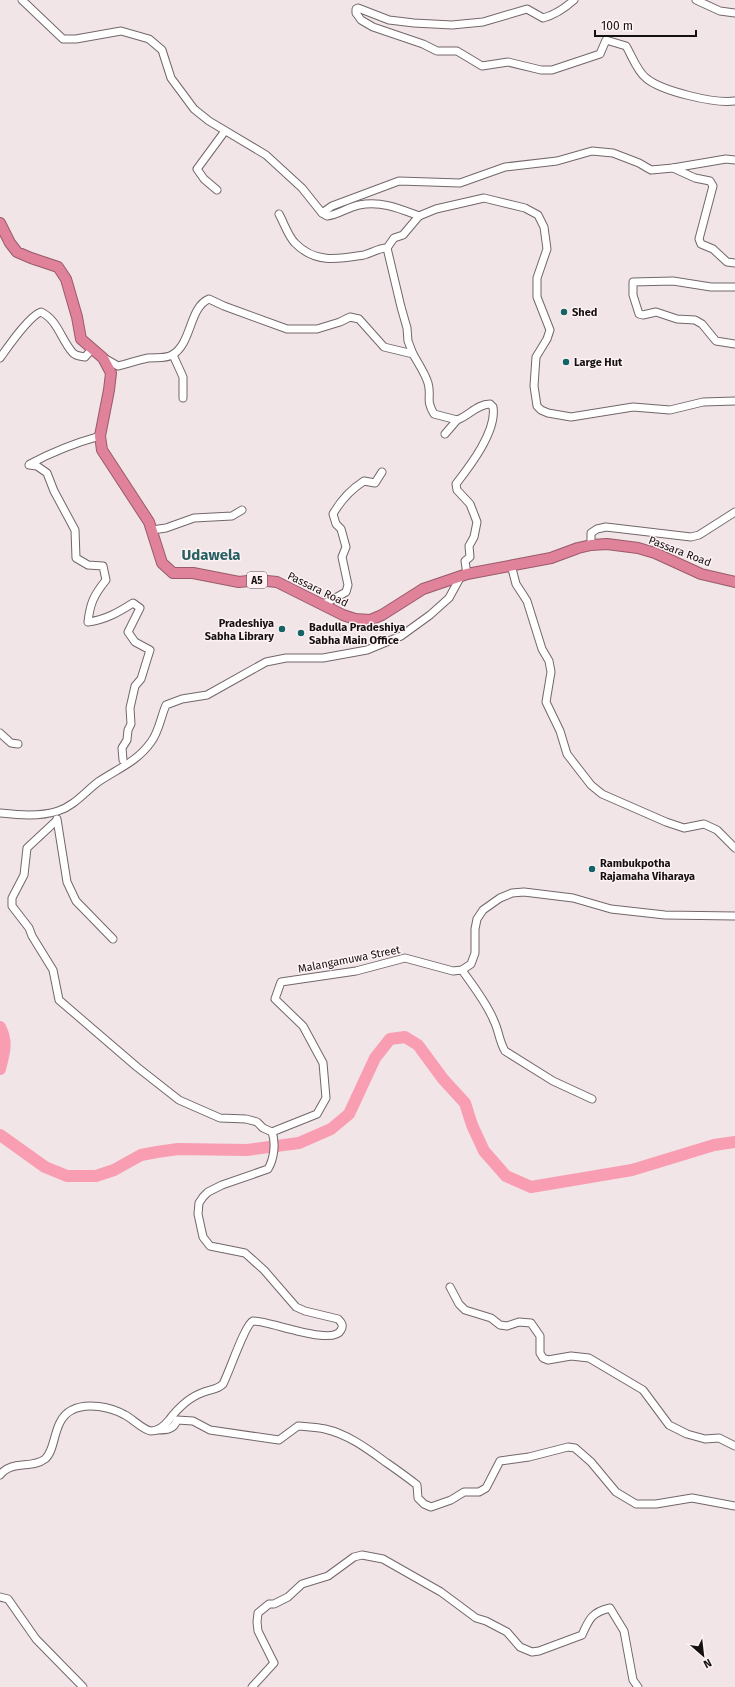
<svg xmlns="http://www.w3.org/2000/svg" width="735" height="1687" viewBox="0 0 735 1687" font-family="'Fira Sans',sans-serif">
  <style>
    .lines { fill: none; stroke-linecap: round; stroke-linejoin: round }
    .river { stroke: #f99db2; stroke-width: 12 }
    .minor-casing { stroke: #726769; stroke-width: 9 }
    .highway-casing { stroke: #995a6a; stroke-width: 12 }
    .minor { stroke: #fff; stroke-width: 7 }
    .highway { stroke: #e08299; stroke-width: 10 }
    .poi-dot { fill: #146465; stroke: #fff2f4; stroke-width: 1.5 }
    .labels { text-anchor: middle; stroke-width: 3; stroke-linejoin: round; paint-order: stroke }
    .shield { fill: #fff2f4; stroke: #5b5456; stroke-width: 1 }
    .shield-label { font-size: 10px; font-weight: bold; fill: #151112 }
    .poi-label { font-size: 11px; font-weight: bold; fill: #151112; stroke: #fff2f4; text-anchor: start }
    .street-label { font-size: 11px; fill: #151112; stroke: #fff2f4 }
    .district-label { font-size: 15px; font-weight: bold; fill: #276162; stroke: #fff2f4 }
  </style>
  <rect width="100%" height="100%" fill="#f1e5e7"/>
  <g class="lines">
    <g class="river">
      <path d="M 0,1027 C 8,1042 4,1053 0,1069"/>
      <path d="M 0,1135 L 45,1167 L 67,1176 L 96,1176 L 114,1170 L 141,1155 L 157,1152 L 178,1149 L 247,1150 L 299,1143 L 331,1129 L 349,1114 L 375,1058 L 390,1039 L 405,1037 L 418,1045 L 443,1079 L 465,1103 L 472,1125 L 484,1151 L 506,1176 L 531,1187 L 632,1170 L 714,1145 L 735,1142"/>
    </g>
    <defs>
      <g id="minor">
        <path d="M 22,0 L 63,39 L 76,39 L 121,31 L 149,39 L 162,50 L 171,78 L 194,109 L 209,121 L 266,155 L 302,188 L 322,213 L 327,216 C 338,215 348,207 359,205 C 382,201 398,208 419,216 L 436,209 L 484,198 L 525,208 L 538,215 L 544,227 L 547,249 L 537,278 L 537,297 L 550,330 L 547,339 L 536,357 L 534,386 L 537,406 L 541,410 L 548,413 L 571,417 L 633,407 L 670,410 L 703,402 L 735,401"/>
        <path d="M 574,0 C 565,8 555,15 543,18 L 527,9 L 483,22 L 452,25 L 414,23 L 389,20 L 358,8 L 356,9 L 356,13 L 361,20 L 373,27 L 423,44 L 437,51 L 457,51 L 482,66 L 508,62 L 541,70 L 552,70 L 600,54 L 606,40 L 626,46 C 632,56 637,71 646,78 C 661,91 715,104 735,101"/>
        <path d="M 696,0 L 720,11 L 735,13"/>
        <path d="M 673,168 L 695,178 L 710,181 L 713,186 L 699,239 L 701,244 L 713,249 L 727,262 L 735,263"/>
        <path d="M 217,190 L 204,179 L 197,169 L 225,131"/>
        <path d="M 322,213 L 332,206 L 399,181 L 460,183 L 505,167 L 557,161 L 592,151 L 613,153 L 639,163 L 651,170 L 673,168 L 726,159 L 735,160"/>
        <path d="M 279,214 C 284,223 288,236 295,243 C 315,264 339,259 364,255 C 372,253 378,248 387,248"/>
        <path d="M 735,287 L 711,287 L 673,281 L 633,282 L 633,295 L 639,314 L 643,315 L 656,312 L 677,319 L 695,320 L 702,324 L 716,341 L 735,344"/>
        <path d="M 413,354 L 408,341 L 407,328 L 401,307 L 387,248 L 394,238 L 403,235 L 419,216"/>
        <path d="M 173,355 L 183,377 L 183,398"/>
        <path d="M 0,358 C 8,347 29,316 41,312 C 58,320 61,340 73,353 C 76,356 80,356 85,357 L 92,349"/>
        <path d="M 104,358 L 118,366 C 127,364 138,360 148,358 C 156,357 165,359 172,355 C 192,344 189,307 209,299 L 224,306 L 287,329 L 317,329 L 340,322 L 350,317 L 359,319 L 384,347 L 413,354 C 418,363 425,373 428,383 C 432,397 425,399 434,414 L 457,420 L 445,434"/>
        <path d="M 457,420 C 469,416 477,404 490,404 L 493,407 C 497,431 470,466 456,484 L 457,490 L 470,504 L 477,522 L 474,537 L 469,546 L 470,557 L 465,561 L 467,574"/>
        <path d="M 30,464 C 52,452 75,443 100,436"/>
        <path d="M 29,465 L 37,466 L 47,473 L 54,491 L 75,530 L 76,558 L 88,565 L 103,566 L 106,580 C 94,595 90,603 88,622 C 105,620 119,612 133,603 L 140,608 L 128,632 L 135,642 L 150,650 L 141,679 L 135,686 L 130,708 L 131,724 L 128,730 L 127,740 L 122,748 L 123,760"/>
        <path d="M 152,530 L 166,528 L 194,518 L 232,516 L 242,510"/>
        <path d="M 591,545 L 591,533 L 597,529 L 606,527 L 691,537 L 699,535 L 735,512"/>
        <path d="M 511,565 L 516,584 L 527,601 L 542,649 L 549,661 L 551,672 L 546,702 L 560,731 L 567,754 L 577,767 L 591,785 L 602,794 L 666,822 L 684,828 L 704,824 L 717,830 L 735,848"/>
        <path d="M 321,604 L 328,602 L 346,592 L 348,585 L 342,557 L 346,547 L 341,529 L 336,524 L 333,514 C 341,500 350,490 364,481 L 375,483 L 382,472"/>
        <path d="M 0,733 L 11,743 L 18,744"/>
        <path d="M 0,813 C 19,815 39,817 58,811 C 74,806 85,792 98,782 C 117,769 137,762 151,742 C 159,732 161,716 166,705 L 182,699 L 207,695 L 266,662 L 286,658 L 323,658 L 367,650 L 401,636 L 430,615 L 449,598 L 461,576"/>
        <path d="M 57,819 L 67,882 L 76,901 L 113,939"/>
        <path d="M 462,970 C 473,986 487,1003 494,1021 C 499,1031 499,1041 505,1051 L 553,1081 L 592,1099"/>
        <path d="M 272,1132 L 317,1114 L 326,1098 L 323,1063 L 303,1026 L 275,999 L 281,982 L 356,971 L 405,958 L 453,971 L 462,970 L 471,964 L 475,953 L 475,929 L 477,919 L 483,910 L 500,898 L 512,893 L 524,892 L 573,898 L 611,909 L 665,915 L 735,916"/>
        <path d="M 450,1287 L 459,1304 L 465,1310 L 491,1318 L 500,1325 L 507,1326 L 519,1322 L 531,1323 L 540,1336 L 540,1353 L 543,1358 L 548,1360 L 571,1356 L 589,1358 L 643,1390 L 669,1425 L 687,1434 L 705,1439 L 719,1438 L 735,1446"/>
        <path d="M 157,1430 C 166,1430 174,1430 177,1420 L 193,1421 L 210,1430 L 279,1440 L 298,1426 C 307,1427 316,1427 325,1429 C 348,1434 369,1450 387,1463 C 397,1470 407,1477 417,1485 L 418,1498 L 424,1504 L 431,1507 L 451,1500 L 464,1492 L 479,1492 L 486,1488 L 500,1461 L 529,1457 L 568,1447 L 575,1448 L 591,1462 L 616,1492 L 636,1504 L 656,1504 L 692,1498 L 735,1506"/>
        <path d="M 0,1475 C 11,1460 32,1469 45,1459 C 57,1449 52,1420 72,1410 C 87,1402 111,1407 125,1415 C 133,1419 143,1430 151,1431 C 158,1431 165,1425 169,1420 C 178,1408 189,1397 204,1392 C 211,1389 217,1390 223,1384 C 229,1373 245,1324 253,1321 C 268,1320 333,1347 341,1330 C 344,1325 341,1322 338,1319 L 305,1311 L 296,1307 L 264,1270 L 245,1253 L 210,1246 L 203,1237 L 198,1214 L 199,1203 L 203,1197 L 208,1192 L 222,1185 L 268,1169 C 274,1159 276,1143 272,1132 L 263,1128 L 257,1122 L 246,1119 L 220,1118 L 179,1100 L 137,1067 L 59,1000 L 53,970 L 32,936 L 29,928 L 12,906 L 12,898 L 24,875 L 27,848 L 56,821"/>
        <path d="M 0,1597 L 8,1599 L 36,1639 L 83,1687"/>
        <path d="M 252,1687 L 274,1663 L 258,1631 L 257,1622 L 258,1613 L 269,1604 L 274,1604 L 288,1597 L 302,1584 L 328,1576 L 354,1557 L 362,1555 L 383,1559 L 441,1592 L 476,1618 L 486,1621 L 507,1632 L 520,1647 L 532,1652 L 539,1651 L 582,1635 C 589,1619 592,1612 610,1608 L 624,1631 L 633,1680 L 638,1687"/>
      </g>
      <path id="highway" d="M 0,223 L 10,243 L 17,252 L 31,258 L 58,267 L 66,279 L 77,317 L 81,339 L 103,358 L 111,373 L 109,390 L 100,436 L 102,450 L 149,522 L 162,563 L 173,573 L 193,573 L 239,582 L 257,580 L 277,582 L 343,615 L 355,619 L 370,620 L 382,615 L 423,589 L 467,574 L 551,558 L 578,548 L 591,545 L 607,544 L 638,548 L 655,553 L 701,574 L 735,582"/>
    </defs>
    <use href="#minor" class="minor-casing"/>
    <use href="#highway" class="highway-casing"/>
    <use href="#minor" class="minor"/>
    <use href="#highway" class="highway"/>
  </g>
  <g class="poi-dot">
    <circle cx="564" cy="312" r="4"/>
    <circle cx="566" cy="362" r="4"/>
    <circle cx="282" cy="629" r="4"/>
    <circle cx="301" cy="633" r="4"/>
    <circle cx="592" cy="869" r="4"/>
  </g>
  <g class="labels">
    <rect class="shield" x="247" y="572" width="20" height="16" rx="3"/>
    <g class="shield-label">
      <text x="257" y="584">A5</text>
    </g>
    <g class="poi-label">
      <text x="572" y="316">Shed</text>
      <text x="574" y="366">Large Hut</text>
      <text x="274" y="627" text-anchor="end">Pradeshiya<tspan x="274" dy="13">Sabha Library</tspan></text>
      <text x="309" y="631">Badulla Pradeshiya<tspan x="309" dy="13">Sabha Main Office</tspan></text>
      <text x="600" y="867">Rambukpotha<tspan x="600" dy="13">Rajamaha Viharaya</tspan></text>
    </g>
    <g class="street-label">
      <text transform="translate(680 551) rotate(21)" y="4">Passara Road</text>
      <text transform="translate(318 589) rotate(26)" y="4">Passara Road</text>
      <text transform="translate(349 959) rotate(-11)" y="4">Malangamuwa Street</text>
    </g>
    <g class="district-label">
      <text x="211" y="560">Udawela</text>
    </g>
  </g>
  <g transform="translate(703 1655) rotate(152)" stroke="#fff2f4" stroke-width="3" paint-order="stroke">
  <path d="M0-3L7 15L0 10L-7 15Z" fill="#151112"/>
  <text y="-6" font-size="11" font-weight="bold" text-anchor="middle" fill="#151112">N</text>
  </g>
  <path d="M595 30v6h101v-6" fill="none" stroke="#151112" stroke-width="2"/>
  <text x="601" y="30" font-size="12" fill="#151112" stroke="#fff2f4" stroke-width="3" paint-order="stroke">100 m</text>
</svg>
